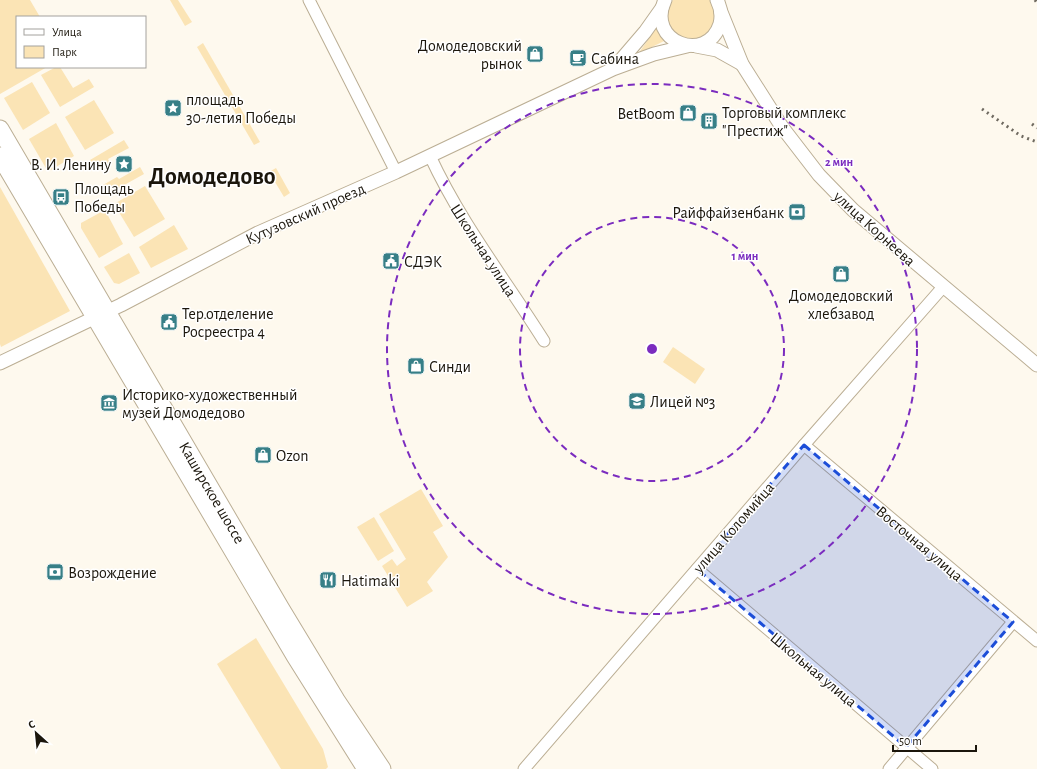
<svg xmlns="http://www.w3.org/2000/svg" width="1037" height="769" viewBox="0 0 1037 769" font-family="'Alegreya Sans',sans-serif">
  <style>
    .green { fill: #fbe4b5 }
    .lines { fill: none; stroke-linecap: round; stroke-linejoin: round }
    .minor-casing { stroke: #bbae94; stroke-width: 13 }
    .tertiary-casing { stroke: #bbae94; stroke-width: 15 }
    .primary-casing { stroke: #bbae94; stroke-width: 19 }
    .minor { stroke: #fff; stroke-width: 11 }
    .tertiary { stroke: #fff; stroke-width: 13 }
    .primary { stroke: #fff; stroke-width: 17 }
    .rail { stroke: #6f6a60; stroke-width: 3; stroke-dasharray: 2 4; stroke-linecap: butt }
    .marked { fill: #1d4ed8; fill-opacity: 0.2; stroke: #1d4ed8; stroke-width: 3; stroke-dasharray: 8 5; stroke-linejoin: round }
    .ring { fill: none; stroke: #7b2cbf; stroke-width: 2; stroke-dasharray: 7 5 }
    .labels { text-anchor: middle; stroke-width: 3; stroke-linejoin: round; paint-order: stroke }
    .poi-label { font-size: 16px; fill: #1b160c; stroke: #fff; text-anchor: start }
    .street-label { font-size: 16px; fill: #1b160c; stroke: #fff }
    .town-label { font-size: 24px; font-weight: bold; fill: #1b160c; stroke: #fff }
    .centre { fill: #7b2cbf; stroke: #fff; stroke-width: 2 }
    .ring-label { font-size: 12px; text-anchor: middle; font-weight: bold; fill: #7b2cbf; stroke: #fff; stroke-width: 3; stroke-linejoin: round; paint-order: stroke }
  </style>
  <rect width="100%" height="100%" fill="#fef9ee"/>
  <g class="green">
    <path d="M 0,0 L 30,0 L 40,17 L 17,17 L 17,67 L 47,67 L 0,94 Z"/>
    <path d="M 170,0 L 178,0 L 192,22 L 185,26 Z"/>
    <path d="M 673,0 L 710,0 C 733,29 681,59 669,24 C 666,16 667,7 673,0 Z"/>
    <path d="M 657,27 L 660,35 L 666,40 L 638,54 Z"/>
    <path d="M 203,43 L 260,142 L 254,145 L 197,47 Z"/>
    <path d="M 56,67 L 60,67 L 73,88 L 89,79 L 94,87 L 60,107 L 41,75 Z"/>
    <path d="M 32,82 L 50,113 L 23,130 L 4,98 Z"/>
    <path d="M 94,100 L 114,133 L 85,150 L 65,117 Z"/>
    <path d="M 56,123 L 74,156 L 51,170 L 47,170 L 29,139 Z"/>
    <path d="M 124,140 L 129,148 L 108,159 L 110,163 L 96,171 L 90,160 Z"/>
    <path d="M 140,167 L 144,174 L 108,194 L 103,185 L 117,177 L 119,179 Z"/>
    <path d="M 276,168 L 290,193 L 284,197 L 269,172 Z"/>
    <path d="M 145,186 L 165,219 L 134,237 L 114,204 Z"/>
    <path d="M 0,187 L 70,311 L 1,347 L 0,344 Z"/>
    <path d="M 105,210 L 123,244 L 99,258 L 81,228 L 81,223 Z"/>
    <path d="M 174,225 L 188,249 L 151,268 L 139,247 Z"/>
    <path d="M 129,253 L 140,273 L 119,284 L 114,283 L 104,267 Z"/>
    <path d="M 673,347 L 705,369 L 695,384 L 663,362 Z"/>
    <path d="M 421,489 L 443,526 L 433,532 L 448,557 L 427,582 L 433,591 L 407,607 L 382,566 L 392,559 L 397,566 L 406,559 L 379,514 Z"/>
    <path d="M 374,517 L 394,551 L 378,561 L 357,527 Z"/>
    <path d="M 256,638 L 323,749 L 328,767 L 326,769 L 281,769 L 217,664 Z"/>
  </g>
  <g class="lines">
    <defs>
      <g id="minor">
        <path d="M 309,0 L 396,172"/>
        <path d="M 430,156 C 461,223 505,279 544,341"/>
        <path d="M 804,445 L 1037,641"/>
        <path d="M 697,569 L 932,769"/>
        <path d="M 524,769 L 804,445 L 943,287"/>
        <path d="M 889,769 L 1013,622"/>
      </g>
      <g id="tertiary">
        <path d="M 665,0 C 645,42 707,65 720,24 C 722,16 721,8 717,0"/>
        <path d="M 721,12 L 742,64 L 782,127 L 819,175 L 853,210 L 1037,365"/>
        <path d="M 696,46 L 717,50 L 742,64"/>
        <path d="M 615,67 L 645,32 L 662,8"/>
        <path d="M 0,363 L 121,305 L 258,233 L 396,172 L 613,69 L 654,54 L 687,46"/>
      </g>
      <g id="primary">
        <path id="s1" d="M 0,129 L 281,609 L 336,700 L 382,769"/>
        <path d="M 0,156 L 295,656 L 366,769"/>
      </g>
    </defs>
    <use href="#minor" class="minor-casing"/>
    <use href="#tertiary" class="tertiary-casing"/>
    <use href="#primary" class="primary-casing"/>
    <use href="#minor" class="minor"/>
    <use href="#tertiary" class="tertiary"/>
    <use href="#primary" class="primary"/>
    <g class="rail">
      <path d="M 1035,0 L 1037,3"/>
      <path d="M 982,109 L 1021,136 L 1037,142"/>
      <path d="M 1032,124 L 1037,128"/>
    </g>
  </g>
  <path class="marked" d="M 804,445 L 1013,622 L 906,747 L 697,569 Z"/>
  <g class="ring">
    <circle cx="652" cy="349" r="132"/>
    <circle cx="652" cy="349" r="265"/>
  </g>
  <defs>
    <symbol id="shop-square" viewBox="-11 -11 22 22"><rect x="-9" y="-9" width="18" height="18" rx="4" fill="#377f87" stroke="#fff"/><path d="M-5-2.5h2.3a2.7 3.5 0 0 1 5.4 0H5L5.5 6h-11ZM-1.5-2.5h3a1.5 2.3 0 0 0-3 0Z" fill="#fff"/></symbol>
    <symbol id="cafe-square" viewBox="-11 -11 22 22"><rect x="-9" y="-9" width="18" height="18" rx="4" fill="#377f87" stroke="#fff"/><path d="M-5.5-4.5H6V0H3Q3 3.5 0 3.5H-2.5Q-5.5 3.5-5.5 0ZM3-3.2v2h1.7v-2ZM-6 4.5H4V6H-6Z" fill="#fff"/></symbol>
    <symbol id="sight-square" viewBox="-11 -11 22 22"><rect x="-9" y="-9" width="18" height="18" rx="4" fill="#377f87" stroke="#fff"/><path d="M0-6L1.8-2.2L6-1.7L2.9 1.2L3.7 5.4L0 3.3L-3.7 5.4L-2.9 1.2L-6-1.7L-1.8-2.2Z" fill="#fff"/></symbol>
    <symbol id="building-square" viewBox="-11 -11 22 22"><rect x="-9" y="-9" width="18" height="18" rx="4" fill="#377f87" stroke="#fff"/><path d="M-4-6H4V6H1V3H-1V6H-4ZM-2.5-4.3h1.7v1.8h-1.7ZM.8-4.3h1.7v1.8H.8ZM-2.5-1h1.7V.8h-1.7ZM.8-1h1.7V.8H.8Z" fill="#fff"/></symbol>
    <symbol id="bus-square" viewBox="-11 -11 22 22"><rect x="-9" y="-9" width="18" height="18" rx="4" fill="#377f87" stroke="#fff"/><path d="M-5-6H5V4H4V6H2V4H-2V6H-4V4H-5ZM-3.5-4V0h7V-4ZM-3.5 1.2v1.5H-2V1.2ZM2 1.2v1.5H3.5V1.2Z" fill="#fff"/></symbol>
    <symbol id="bank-square" viewBox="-11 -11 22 22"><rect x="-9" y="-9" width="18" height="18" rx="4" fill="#377f87" stroke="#fff"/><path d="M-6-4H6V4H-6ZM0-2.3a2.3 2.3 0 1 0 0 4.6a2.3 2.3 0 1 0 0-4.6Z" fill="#fff"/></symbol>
    <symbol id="civic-square" viewBox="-11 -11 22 22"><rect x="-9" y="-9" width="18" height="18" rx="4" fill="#377f87" stroke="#fff"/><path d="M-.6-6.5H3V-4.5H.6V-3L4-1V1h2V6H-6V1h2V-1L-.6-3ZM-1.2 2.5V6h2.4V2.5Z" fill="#fff"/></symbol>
    <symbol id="school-square" viewBox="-11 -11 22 22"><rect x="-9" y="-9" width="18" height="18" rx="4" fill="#377f87" stroke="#fff"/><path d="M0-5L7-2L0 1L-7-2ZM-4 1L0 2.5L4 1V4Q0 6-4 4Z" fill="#fff"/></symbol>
    <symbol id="museum-square" viewBox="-11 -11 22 22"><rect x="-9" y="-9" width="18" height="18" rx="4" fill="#377f87" stroke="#fff"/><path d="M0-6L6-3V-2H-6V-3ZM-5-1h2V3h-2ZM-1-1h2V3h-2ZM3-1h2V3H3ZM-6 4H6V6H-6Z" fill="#fff"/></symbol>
    <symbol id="restaurant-square" viewBox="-11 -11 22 22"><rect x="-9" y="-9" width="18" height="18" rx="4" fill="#377f87" stroke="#fff"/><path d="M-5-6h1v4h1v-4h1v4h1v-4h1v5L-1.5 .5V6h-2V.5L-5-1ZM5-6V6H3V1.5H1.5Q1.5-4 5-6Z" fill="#fff"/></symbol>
  </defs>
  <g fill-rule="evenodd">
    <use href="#shop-square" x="525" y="44" width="20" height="20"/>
    <use href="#cafe-square" x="568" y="48" width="20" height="20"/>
    <use href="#sight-square" x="163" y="98" width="20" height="20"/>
    <use href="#shop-square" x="678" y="103" width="20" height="20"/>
    <use href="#building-square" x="699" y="111" width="20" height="20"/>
    <use href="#sight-square" x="114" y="154" width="20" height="20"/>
    <use href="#bus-square" x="51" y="187" width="20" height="20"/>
    <use href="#bank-square" x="787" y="202" width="20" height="20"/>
    <use href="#civic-square" x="381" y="251" width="20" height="20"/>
    <use href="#shop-square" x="831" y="264" width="20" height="20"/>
    <use href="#civic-square" x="159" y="312" width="20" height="20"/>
    <use href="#shop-square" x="406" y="356" width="20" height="20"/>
    <use href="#school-square" x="627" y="391" width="20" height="20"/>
    <use href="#museum-square" x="99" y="393" width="20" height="20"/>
    <use href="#shop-square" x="253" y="445" width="20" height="20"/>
    <use href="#bank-square" x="45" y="562" width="20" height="20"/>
    <use href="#restaurant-square" x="318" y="570" width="20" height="20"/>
  </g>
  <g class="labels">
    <g class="poi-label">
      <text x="522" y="51" text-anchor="end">Домодедовский<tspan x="522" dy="18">рынок</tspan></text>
      <text x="591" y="64">Сабина</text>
      <text x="186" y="105">площадь<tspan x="186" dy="18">30-летия Победы</tspan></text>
      <text x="722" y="118">Торговый комплекс<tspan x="722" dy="18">"Престиж"</tspan></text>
      <text x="675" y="119" text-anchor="end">BetBoom</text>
      <text x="111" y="170" text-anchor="end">В. И. Ленину</text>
      <text x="74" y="194">Площадь<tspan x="74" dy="18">Победы</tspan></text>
      <text x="784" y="218" text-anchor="end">Райффайзенбанк</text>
      <text x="404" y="267">СДЭК</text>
      <text x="841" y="301" text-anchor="middle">Домодедовский<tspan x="841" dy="18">хлебзавод</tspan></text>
      <text x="182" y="319">Тер.отделение<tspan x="182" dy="18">Росреестра 4</tspan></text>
      <text x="429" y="372">Синди</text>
      <text x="122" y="400">Историко-художественный<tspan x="122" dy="18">музей Домодедово</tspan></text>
      <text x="650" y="407">Лицей №3</text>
      <text x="276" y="461">Ozon</text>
      <text x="68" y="578">Возрождение</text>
      <text x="341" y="586">Hatimaki</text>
    </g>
    <g class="street-label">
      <text transform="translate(305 213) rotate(-24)" y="6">Кутузовский проезд</text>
      <text transform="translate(875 228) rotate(42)" y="6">улица Корнеева</text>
      <text transform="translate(484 250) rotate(57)" y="6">Школьная улица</text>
      <text dy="6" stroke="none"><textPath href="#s1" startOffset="421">Каширское шоссе</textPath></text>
      <text transform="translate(733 527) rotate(-49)" y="6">улица Коломийца</text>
      <text transform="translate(920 543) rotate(40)" y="6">Восточная улица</text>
      <text transform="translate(814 669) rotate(40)" y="6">Школьная улица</text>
    </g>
    <g class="town-label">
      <text x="212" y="184">Домодедово</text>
    </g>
  </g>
  <circle cx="652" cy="349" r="6" class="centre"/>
  <g class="ring-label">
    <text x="839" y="166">2 мин</text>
    <text x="745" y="260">1 мин</text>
  </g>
  <rect x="16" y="16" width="130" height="52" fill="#ffffff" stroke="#a4a29e"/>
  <rect x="24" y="29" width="20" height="6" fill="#ffffff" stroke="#a4a29e"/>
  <text x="52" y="36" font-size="12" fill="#1b160c">Улица</text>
  <rect x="24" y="46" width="20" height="12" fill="#fbe4b5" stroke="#a4a29e"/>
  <text x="52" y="56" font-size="12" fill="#1b160c">Парк</text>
  <g transform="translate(36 733) rotate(333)" stroke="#ffffff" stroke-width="3" paint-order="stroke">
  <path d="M0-3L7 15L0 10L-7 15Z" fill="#1b160c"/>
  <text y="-6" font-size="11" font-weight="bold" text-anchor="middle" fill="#1b160c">С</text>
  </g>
  <path d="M893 745v6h83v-6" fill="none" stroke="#1b160c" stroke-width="2"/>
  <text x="899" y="745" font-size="12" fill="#1b160c" stroke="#ffffff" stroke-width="3" paint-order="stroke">50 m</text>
</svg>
